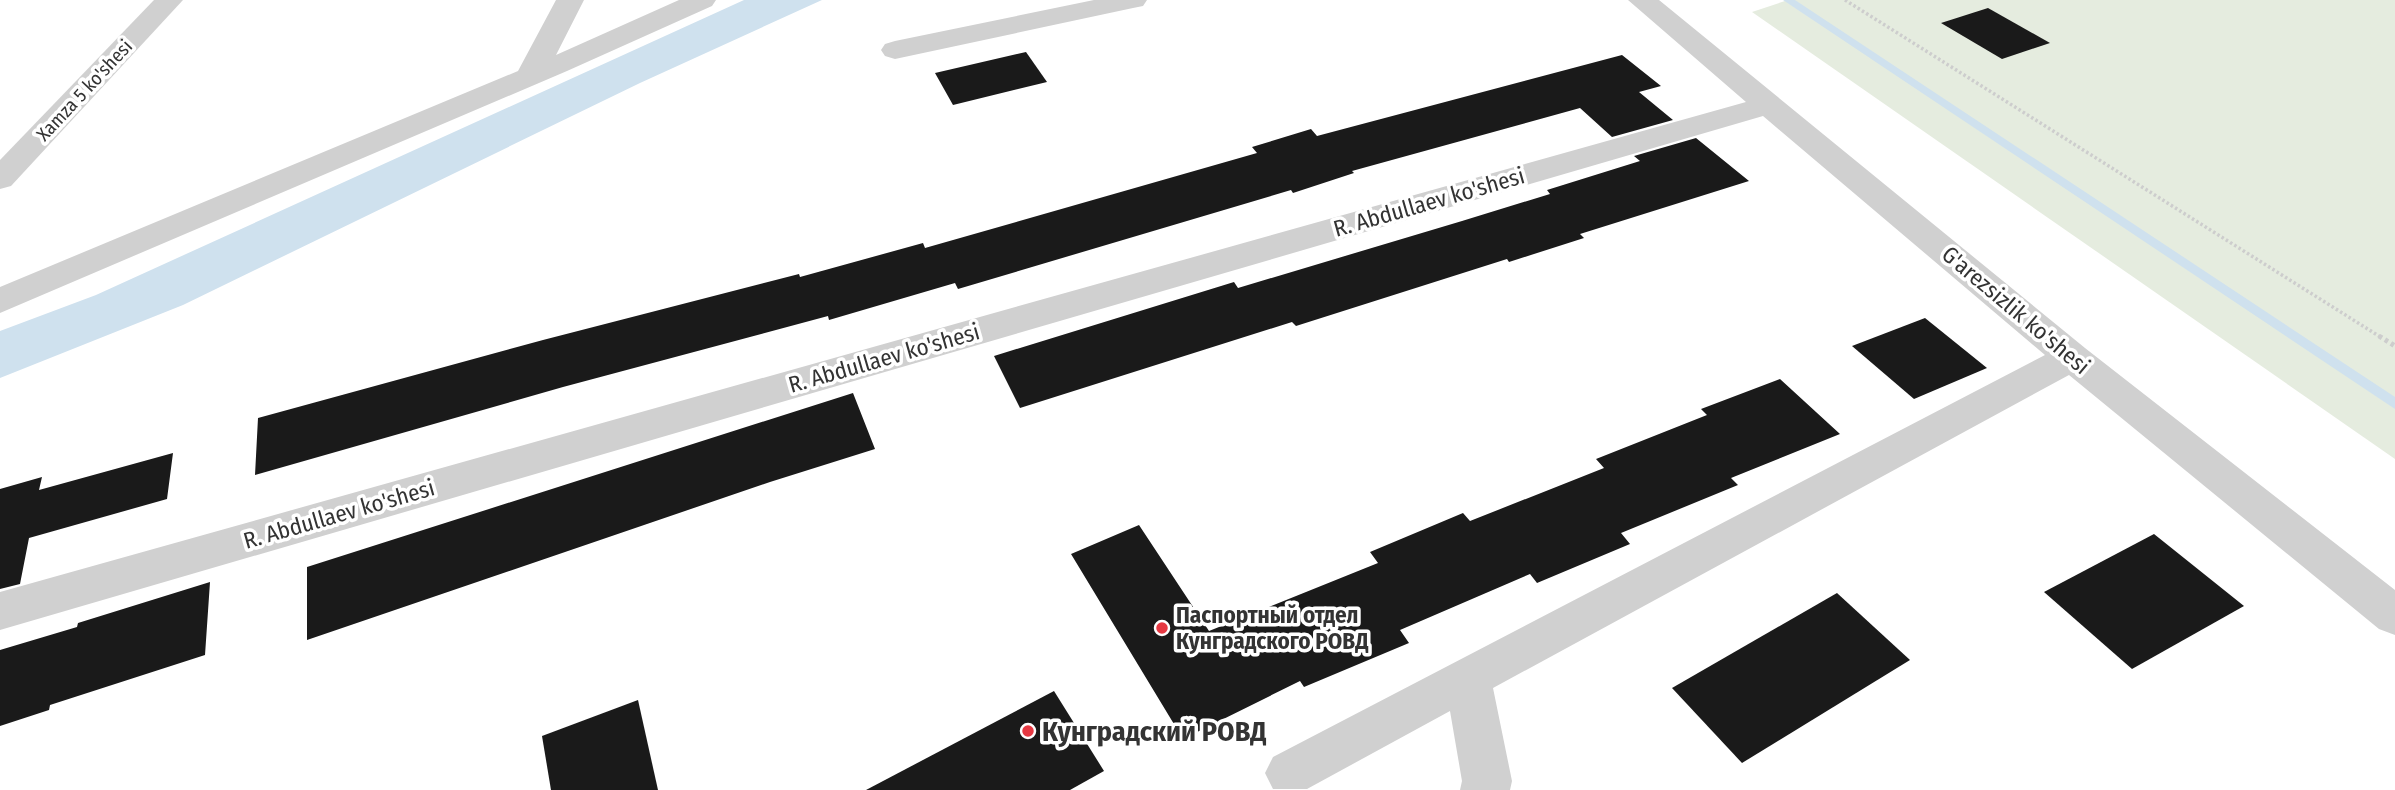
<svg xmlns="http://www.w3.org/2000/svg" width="2395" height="790" viewBox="0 0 2395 790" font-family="'Fira Sans Condensed',sans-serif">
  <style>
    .green { fill: #e5ecdf }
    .water { fill: #cfe1ee }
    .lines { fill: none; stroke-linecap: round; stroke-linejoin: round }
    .stream { fill: #cfe1ee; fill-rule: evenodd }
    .building { fill: #1a1a1a }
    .path-far1 { stroke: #cdcdcd; stroke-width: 3.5; stroke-dasharray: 2.5 2.5; stroke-linecap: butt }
    .path { stroke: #cdcdcd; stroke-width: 5; stroke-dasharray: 3.5 3.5; stroke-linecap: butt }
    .minor { fill: #d0d0d0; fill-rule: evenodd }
    .poi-dot { fill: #e63842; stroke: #fff; stroke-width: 2.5 }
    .labels { text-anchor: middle; stroke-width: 7; stroke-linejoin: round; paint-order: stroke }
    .far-street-label { font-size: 19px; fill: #333; stroke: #fff }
    .street-label { font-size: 23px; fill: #333; stroke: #fff }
    .poi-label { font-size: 23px; font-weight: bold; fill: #333; stroke: #fff; text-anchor: start }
    .near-poi-label { font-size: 28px; font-weight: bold; fill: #333; stroke: #fff; text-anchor: start }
  </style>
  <rect width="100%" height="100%" fill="#fff"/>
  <path class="green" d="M 1788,0 L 2395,0 L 2395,459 L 1752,12 Z"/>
  <path class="water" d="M 744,0 L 822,0 L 640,83 L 183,305 L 0,378 L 0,331 L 96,295 Z"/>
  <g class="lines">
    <path class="stream" d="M 1783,0 L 1795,0 L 2395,397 L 2395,409 Z"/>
  </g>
  <g class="building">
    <path d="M 1988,8 L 2050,43 L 2002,59 L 1941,23 Z"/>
    <path d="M 1026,52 L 1047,82 L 953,105 L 935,73 Z"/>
    <path d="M 1622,55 L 1661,86 L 1639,92 L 1673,120 L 1612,137 L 1580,108 L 1352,171 L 1354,173 L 1293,193 L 1291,190 L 958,289 L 955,283 L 829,320 L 828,316 L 563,387 L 255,475 L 258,418 L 543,340 L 799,274 L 800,277 L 923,243 L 925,248 L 1257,153 L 1252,147 L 1311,129 L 1317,136 Z"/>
    <path d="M 1696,138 L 1749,181 L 1580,234 L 1584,238 L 1509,262 L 1507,259 L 1296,326 L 1292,322 L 1020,408 L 994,356 L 1234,282 L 1238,288 L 1462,221 L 1550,194 L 1547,190 L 1640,161 L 1634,156 Z"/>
    <path d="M 1925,318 L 1987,368 L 1914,399 L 1852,346 Z"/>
    <path d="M 1780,379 L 1840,434 L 1731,478 L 1738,485 L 1621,533 L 1630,544 L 1537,583 L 1530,574 L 1400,630 L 1409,643 L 1304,687 L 1300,681 L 1183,739 L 1071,554 L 1139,525 L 1209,631 L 1378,563 L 1370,552 L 1463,513 L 1470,521 L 1604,468 L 1596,459 L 1707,415 L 1701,409 Z"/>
    <path d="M 853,393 L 875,449 L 770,482 L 307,640 L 307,567 Z"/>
    <path d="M 173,453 L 167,499 L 29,538 L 20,584 L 0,589 L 0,489 L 42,477 L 39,490 Z"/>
    <path d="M 2154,534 L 2244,606 L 2132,669 L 2044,592 Z"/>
    <path d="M 210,582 L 205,655 L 50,705 L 49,710 L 0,726 L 0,650 L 77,627 L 78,623 Z"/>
    <path d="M 1837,593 L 1910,660 L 1742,763 L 1672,688 Z"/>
    <path d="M 1054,691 L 1104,771 L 1070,790 L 866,790 Z"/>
    <path d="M 638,700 L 658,790 L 551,790 L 542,736 Z"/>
  </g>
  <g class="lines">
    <path class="path-far1" d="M 1845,0 L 2382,338"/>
    <path class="path" d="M 2379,336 L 2395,346"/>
    <g class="minor">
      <path d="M 154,0 L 183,0 L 11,186 L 0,189 L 0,160 Z"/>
      <path d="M 556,0 L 584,0 L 556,55 L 679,0 L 716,0 L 712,6 L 567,71 L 0,313 L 0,287 L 518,71 Z"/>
      <path d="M 1094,0 L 1147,0 L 1143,6 L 1133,8 L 895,59 L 885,56 L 881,50 L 885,44 L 895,41 Z"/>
      <path d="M 1628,0 L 1659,0 L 2085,348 L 2395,590 L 2395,635 L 2379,629 L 2069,375 L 1493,688 L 1512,781 L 1510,790 L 1460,790 L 1462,781 L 1450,711 L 1307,789 L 1273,789 L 1265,773 L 1273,757 L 2045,355 L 1763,116 L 0,630 L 0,592 L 1746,102 Z"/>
    </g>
  </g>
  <g class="poi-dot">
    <circle cx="1162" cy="628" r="7"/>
    <circle cx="1028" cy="731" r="7"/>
  </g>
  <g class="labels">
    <g class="far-street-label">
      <text transform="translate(84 90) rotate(-47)" y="7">Xamza 5 ko'shesi</text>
    </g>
    <g class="street-label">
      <text transform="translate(1429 202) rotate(-16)" y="8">R. Abdullaev ko'shesi</text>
      <text transform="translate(2016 310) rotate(40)" y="8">G'arezsizlik ko'shesi</text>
      <text transform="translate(884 358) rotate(-16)" y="8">R. Abdullaev ko'shesi</text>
      <text transform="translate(339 514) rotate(-16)" y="8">R. Abdullaev ko'shesi</text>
    </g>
    <g class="poi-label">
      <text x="1176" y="623">Паспортный отдел<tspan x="1176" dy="26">Кунградского РОВД</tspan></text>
    </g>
    <g class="near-poi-label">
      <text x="1042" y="741">Кунградский РОВД</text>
    </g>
  </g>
</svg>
